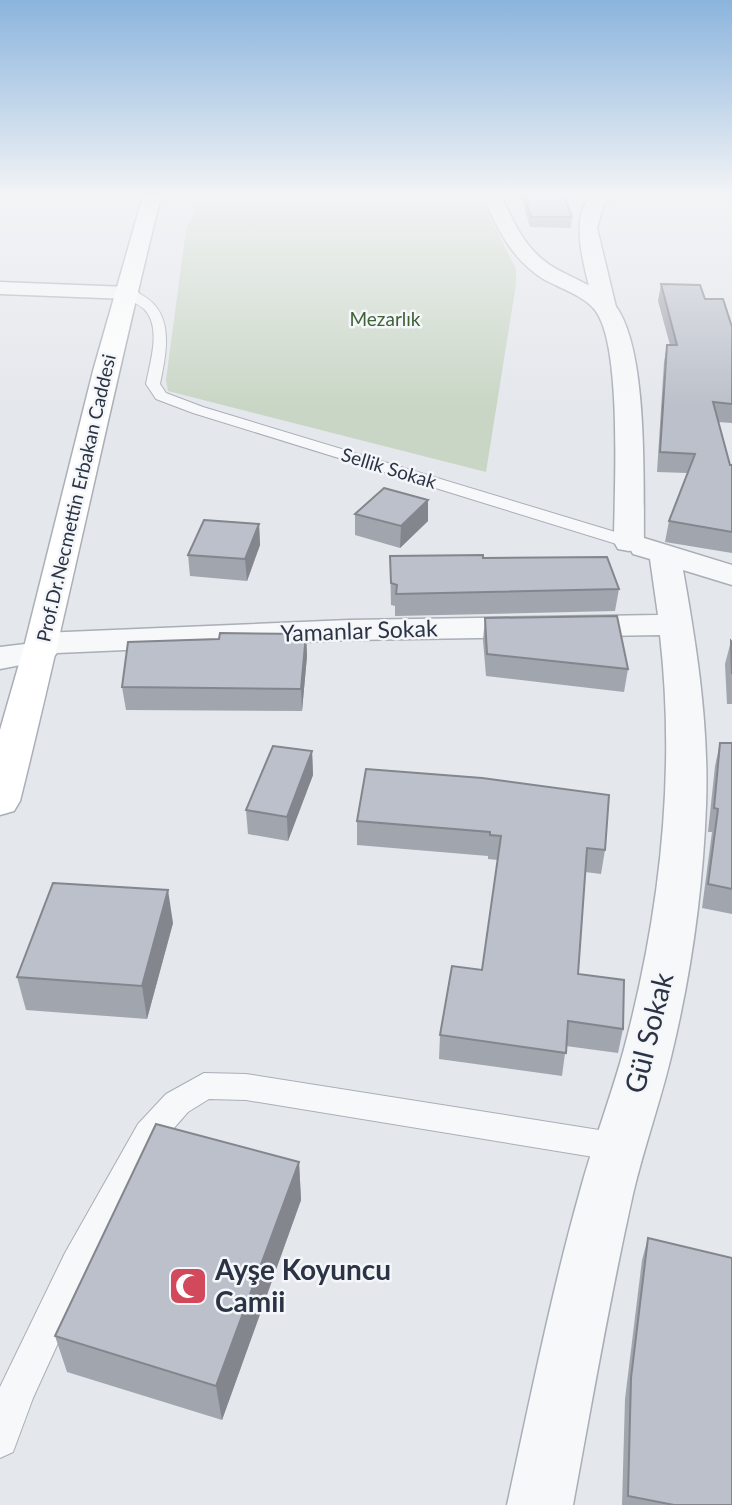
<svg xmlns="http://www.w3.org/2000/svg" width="732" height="1505" viewBox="0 0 732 1505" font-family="Lato,sans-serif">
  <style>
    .green { fill: #c9d6c5 }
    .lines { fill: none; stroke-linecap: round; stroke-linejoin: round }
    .service-casing { stroke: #a9aeb7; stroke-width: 2 }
    .minor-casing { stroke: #a9aeb7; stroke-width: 3 }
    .tertiary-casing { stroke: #a9aeb7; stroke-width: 3 }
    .secondary-casing { stroke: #a9aeb7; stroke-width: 3 }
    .service { fill: #f7f8fa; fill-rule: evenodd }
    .minor { fill: #f7f8fa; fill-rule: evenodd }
    .tertiary { fill: #f7f8fa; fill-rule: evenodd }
    .secondary { fill: #fff; fill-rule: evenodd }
    .wall { fill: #a1a5ae }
    .shaded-wall { fill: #83868d }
    .building { fill: #bbc0ca; stroke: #83868d; stroke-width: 2 }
    .labels { text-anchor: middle; stroke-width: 5; stroke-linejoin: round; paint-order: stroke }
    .far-park-label { font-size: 19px; fill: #3f6138; stroke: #f4f6f9 }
    .far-street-label { font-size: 19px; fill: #2b3445; stroke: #f4f6f9 }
    .street-label { font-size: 23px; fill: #2b3445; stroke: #f4f6f9 }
    .near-street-label { font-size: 28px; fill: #2b3445; stroke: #f4f6f9 }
    .near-poi-label { font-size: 28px; font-weight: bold; fill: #2b3445; stroke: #f4f6f9; text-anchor: start }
  </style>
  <rect width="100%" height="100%" fill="#e4e7ec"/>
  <path class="green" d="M 202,196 L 479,196 L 516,269 L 516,284 L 486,472 L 168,391 L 166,380 L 186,229 Z"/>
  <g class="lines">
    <defs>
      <g id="service">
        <path d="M 128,289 C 176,304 168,345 160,384 L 166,393 L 203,407 L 635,538 L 638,542 L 629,547 L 623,546 L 193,413 L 156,399 L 146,384 C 150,362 162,327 144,309 C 137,303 128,300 122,293 Z"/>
        <path d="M 204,1073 L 246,1074 L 618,1133 L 629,1137 L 634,1147 L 629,1157 L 618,1161 L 246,1100 L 209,1099 L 188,1112 L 160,1144 L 89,1275 L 33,1398 L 13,1452 L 0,1458 L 0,1387 L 65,1253 L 138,1124 L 166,1094 Z"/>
      </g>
      <g id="minor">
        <path d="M 592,196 L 614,196 L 604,204 L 597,228 L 616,307 L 613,312 L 597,312 L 594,307 C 588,277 566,218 592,196 Z"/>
        <path d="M 0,282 L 128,287 L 136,288 L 139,293 L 136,298 L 128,299 L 0,294 Z"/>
        <path d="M 644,538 L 732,565 L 732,585 L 683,570 C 697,648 709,726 706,806 C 703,889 691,975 671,1057 C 660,1103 644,1147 633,1194 C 610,1297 592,1401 573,1505 L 507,1505 C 530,1400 551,1294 580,1191 C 593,1143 611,1097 624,1049 C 660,914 676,775 660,635 L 349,640 L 57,653 L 52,659 L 0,669 L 0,647 L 25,644 L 30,636 L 42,633 L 349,620 L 658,615 L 650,559 L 633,554 L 629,547 L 633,540 Z"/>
      </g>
      <path id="tertiary" d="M 483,196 L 501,196 C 514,222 524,248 550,265 C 570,278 598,286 614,304 C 649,346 643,486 644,542 L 640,549 L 629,551 L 618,549 L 614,542 C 614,495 623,345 595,310 C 584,296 560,288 545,280 C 512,260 498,230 483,196 Z"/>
      <path id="secondary" d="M 143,196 L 161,196 C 111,397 70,600 20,801 L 14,811 L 0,815 L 0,730 L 25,643 L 93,371 Z"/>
    </defs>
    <use href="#service" class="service-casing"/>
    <use href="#minor" class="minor-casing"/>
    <use href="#tertiary" class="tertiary-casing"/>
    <use href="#secondary" class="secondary-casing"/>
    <use href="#service" class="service"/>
    <use href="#minor" class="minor"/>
    <use href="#tertiary" class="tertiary"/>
    <use href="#secondary" class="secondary"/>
  </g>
  <g class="wall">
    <path d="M 513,196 L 574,196 L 574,198 L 565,198 L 572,217 L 571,228 L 530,227 L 522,199 L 515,199 Z"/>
    <path d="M 661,284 L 705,299 L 732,327 L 732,423 L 718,422 L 730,465 L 732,465 L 732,553 L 665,542 L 669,521 L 688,473 L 657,472 L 664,362 L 667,345 L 670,345 L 658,301 Z"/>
    <path d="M 355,514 L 428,521 L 400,548 L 355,535 Z"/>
    <path d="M 259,524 L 260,545 L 247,581 L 190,576 L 188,555 Z"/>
    <path d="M 390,556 L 483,558 L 619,589 L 615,611 L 395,616 L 395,606 L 391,605 Z"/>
    <path d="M 485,618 L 628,669 L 624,692 L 486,676 L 483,640 Z"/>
    <path d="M 306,634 L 307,656 L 302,711 L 126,710 L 122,687 L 219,639 Z"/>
    <path d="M 731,641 L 732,642 L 732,704 L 727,704 L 725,664 Z"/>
    <path d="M 720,743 L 732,743 L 732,914 L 702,908 L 712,832 L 708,832 L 715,766 Z"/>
    <path d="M 312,751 L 313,775 L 288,841 L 248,834 L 246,810 Z"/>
    <path d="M 366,769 L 605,850 L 601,874 L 585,872 L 578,974 L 623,1029 L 618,1053 L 566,1046 L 562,1076 L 439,1059 L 440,1035 L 482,970 L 498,860 L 488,859 L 488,856 L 357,845 L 357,821 Z"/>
    <path d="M 173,923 L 147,1019 L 26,1010 L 17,977 Z"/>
    <path d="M 299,1162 L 301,1200 L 222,1420 L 67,1372 L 55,1336 Z"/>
    <path d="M 648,1238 L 732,1505 L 622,1505 L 625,1399 L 642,1260 Z"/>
  </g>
  <g class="shaded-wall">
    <path d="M 428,500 L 428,521 L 400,548 L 401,526 Z"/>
    <path d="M 259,524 L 260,545 L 247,581 L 245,559 Z"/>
    <path d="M 306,634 L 307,656 L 302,711 L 301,689 Z"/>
    <path d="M 312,751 L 313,775 L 288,841 L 287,817 Z"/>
    <path d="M 168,890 L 173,923 L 147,1019 L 142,986 Z"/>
    <path d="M 299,1162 L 301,1200 L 222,1420 L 216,1386 Z"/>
  </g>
  <g class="building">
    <path d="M 525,196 L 564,196 L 572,217 L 531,217 Z"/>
    <path d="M 661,284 L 700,285 L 705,299 L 723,299 L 732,327 L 732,404 L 713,402 L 730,465 L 732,465 L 732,532 L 669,521 L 695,454 L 660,452 L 667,345 L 677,345 Z"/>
    <path d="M 384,488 L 428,500 L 401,526 L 355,514 Z"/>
    <path d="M 204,520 L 259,524 L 245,559 L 188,555 Z"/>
    <path d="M 483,555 L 483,558 L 607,557 L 619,589 L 396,594 L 397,585 L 391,583 L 390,556 Z"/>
    <path d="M 617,616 L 628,669 L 487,654 L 485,618 Z"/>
    <path d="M 220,633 L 306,634 L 301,689 L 122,687 L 128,642 L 219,639 Z"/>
    <path d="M 731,641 L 732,642 L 732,674 Z"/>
    <path d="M 720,743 L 732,743 L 732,889 L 708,884 L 718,809 L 714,808 Z"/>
    <path d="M 273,746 L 312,751 L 287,817 L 246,810 Z"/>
    <path d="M 366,769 L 482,778 L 609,795 L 605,850 L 587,848 L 578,974 L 624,980 L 623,1029 L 568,1021 L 566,1053 L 440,1035 L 452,966 L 482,970 L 501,836 L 490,835 L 490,832 L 357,821 Z"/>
    <path d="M 53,883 L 168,890 L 142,986 L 17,977 Z"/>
    <path d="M 156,1124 L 299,1162 L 216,1386 L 55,1336 Z"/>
    <path d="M 648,1238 L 732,1258 L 732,1505 L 674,1505 L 628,1496 L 631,1378 Z"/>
  </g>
  <linearGradient id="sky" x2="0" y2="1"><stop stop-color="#8bb4dd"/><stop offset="0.48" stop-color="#f3f4f6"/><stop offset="1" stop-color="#f3f4f6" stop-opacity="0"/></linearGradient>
  <rect width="732" height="406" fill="url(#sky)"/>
  <defs>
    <symbol id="mosque-square" viewBox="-11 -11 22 22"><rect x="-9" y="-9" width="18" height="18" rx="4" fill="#d1495b" stroke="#f4f6f9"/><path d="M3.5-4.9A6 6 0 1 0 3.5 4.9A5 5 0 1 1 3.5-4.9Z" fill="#fff"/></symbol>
  </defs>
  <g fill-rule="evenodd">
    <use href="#mosque-square" x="166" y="1264" width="44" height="44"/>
  </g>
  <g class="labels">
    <g class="far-park-label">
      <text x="385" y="326">Mezarlık</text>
    </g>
    <g class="far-street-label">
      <text transform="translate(389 468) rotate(17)" y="7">Sellik Sokak</text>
      <text transform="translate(76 498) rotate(-77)" y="7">Prof.Dr.Necmettin Erbakan Caddesi</text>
    </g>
    <g class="street-label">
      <text transform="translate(359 631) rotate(-2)" y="8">Yamanlar Sokak</text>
    </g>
    <g class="near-street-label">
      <text transform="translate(649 1033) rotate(-76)" y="10">Gül Sokak</text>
    </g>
    <g class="near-poi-label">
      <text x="215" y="1280">Ayşe Koyuncu<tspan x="215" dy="32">Camii</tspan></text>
    </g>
  </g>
</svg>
